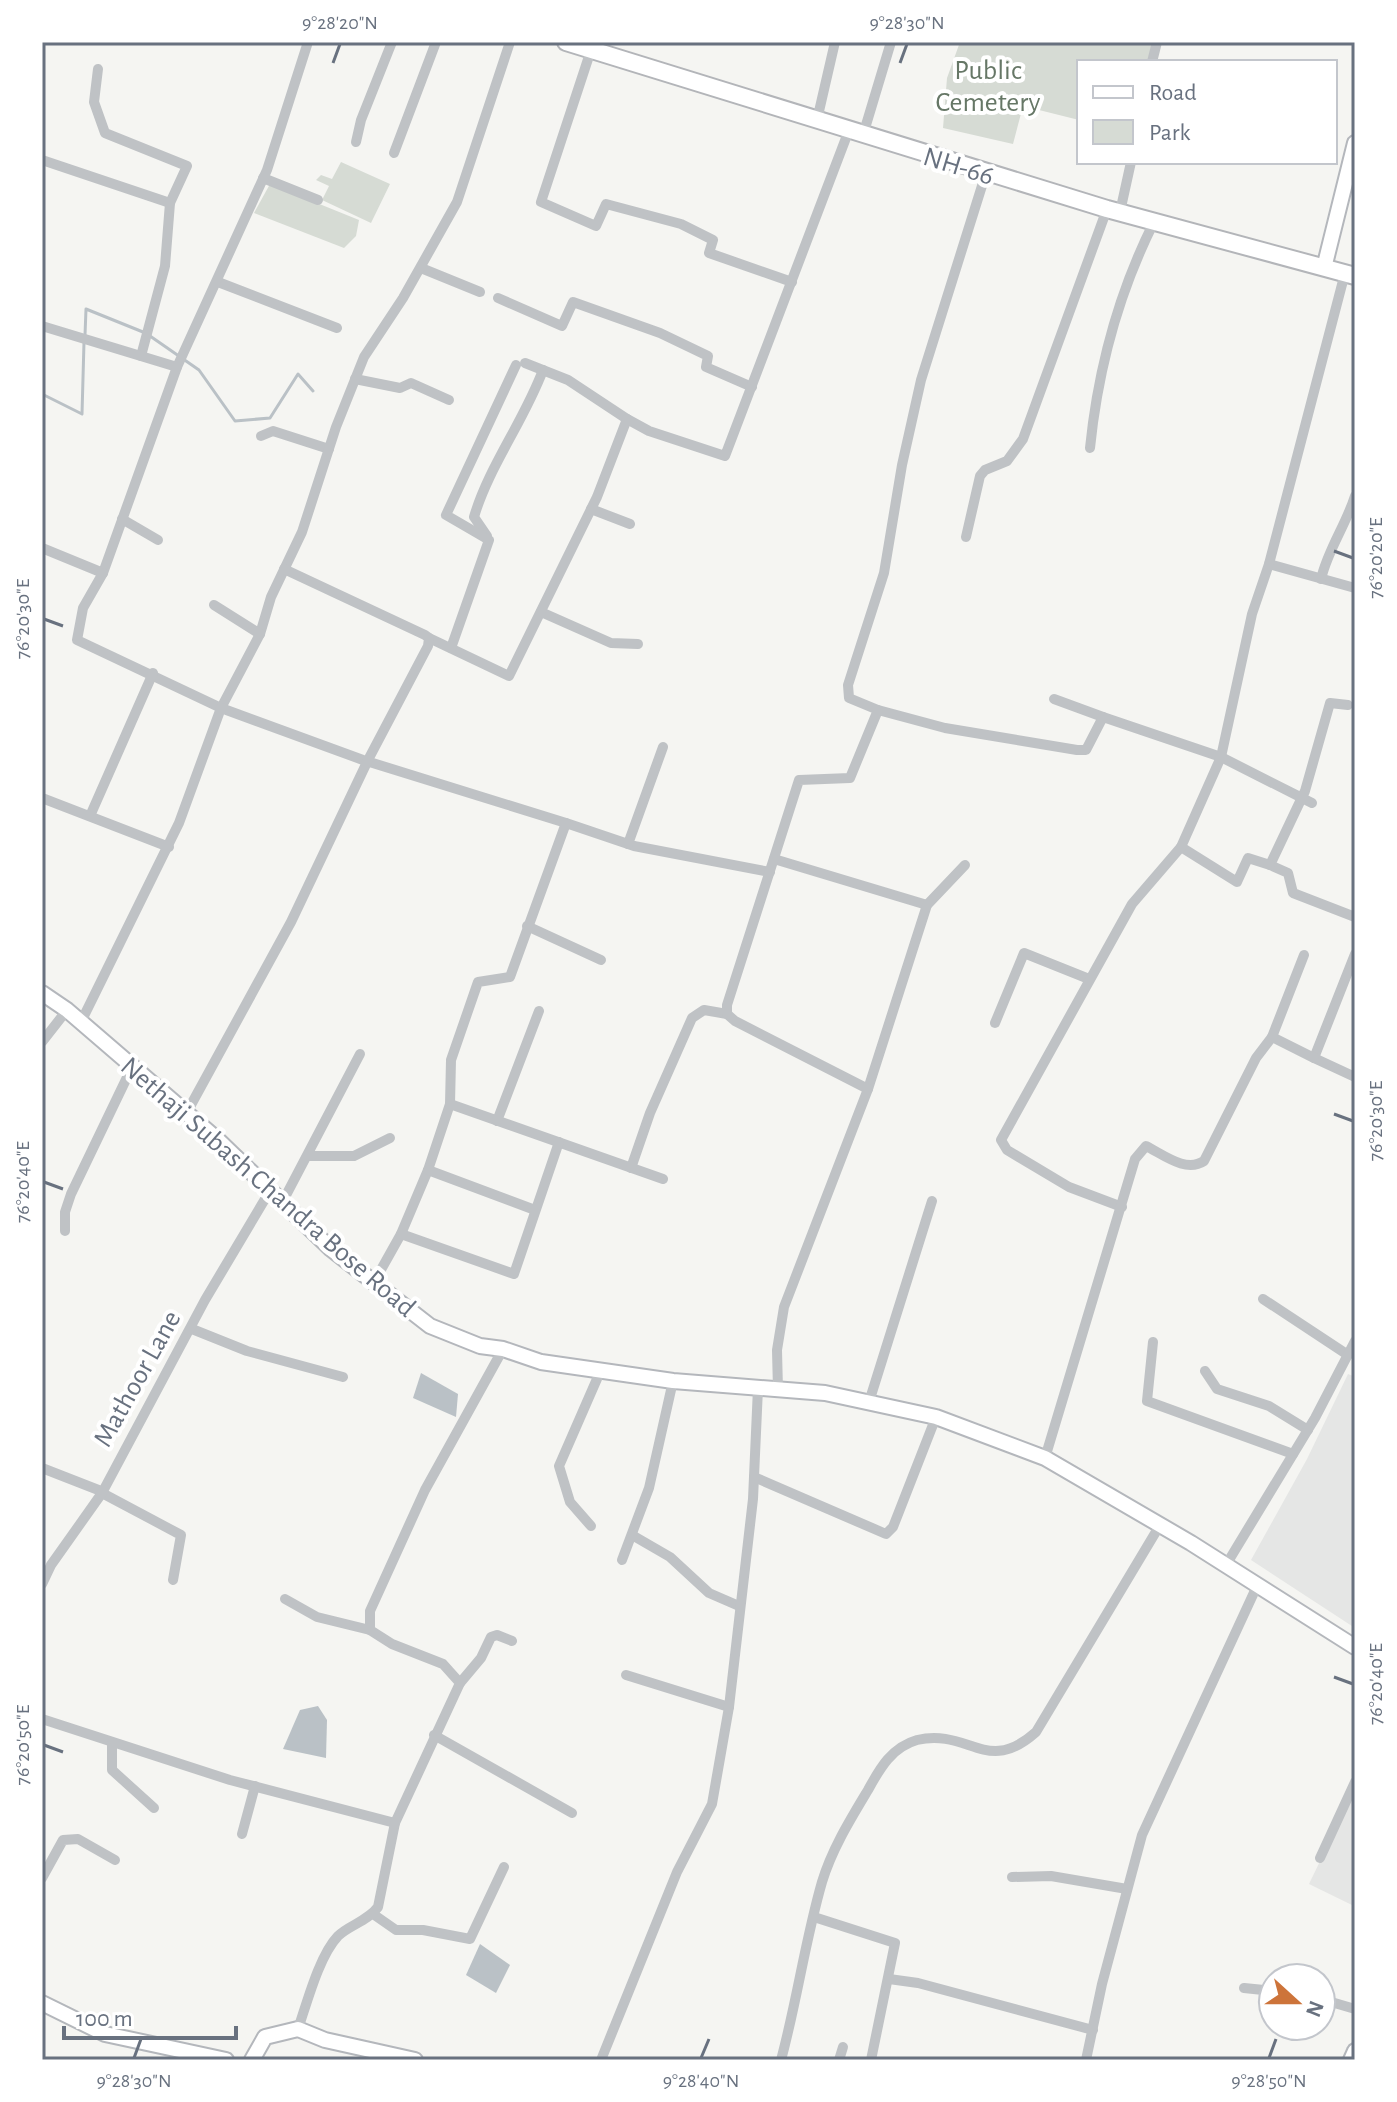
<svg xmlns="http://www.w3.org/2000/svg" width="1397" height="2102" viewBox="0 0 1397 2102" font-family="'Alegreya Sans',sans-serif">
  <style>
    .built { fill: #e5e6e5 }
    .green { fill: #d6dbd4 }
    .water { fill: #bac1c6 }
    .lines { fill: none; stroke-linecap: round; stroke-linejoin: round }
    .stream { stroke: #bac1c6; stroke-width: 3 }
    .secondary-casing { stroke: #b4b7bc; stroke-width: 18 }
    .primary-casing { stroke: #b3b5b9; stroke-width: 20 }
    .street { stroke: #bfc2c5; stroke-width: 10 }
    .secondary { stroke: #fff; stroke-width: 14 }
    .primary { stroke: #fff; stroke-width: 16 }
    .ticks { fill: none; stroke: #68717f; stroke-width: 3 }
    .labels { text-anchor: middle; stroke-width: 8; stroke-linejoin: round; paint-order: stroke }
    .park-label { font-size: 28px; fill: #676; stroke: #fff }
    .street-label { font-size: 28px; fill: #68717f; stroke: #fff }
    .neatline { fill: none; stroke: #68717f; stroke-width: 3 }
    .ticks-label { font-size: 20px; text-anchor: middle; fill: #68717f }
  </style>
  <rect width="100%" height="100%" fill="#f5f5f2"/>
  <g class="built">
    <path d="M 1355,1372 L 1355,1628 L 1251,1560 L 1307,1459 L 1348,1374 L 1353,1376 Z"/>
    <path d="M 1355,1789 L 1355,1904 L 1354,1906 L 1309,1884 Z"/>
  </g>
  <g class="green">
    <path d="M 960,42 L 1154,42 L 1149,62 L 1079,62 L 1079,120 L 1023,106 L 1013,144 L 943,128 L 947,78 Z"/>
    <path d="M 341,162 L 390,184 L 371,223 L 322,200 L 329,186 L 316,180 L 321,175 L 332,179 Z"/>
    <path d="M 270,184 L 359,220 L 356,236 L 344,248 L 254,213 Z"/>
  </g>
  <g class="water">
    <path d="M 421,1373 L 458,1394 L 456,1417 L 413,1398 Z"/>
    <path d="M 318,1706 L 327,1720 L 326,1758 L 283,1749 L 300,1710 Z"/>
    <path d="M 480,1944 L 510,1965 L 496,1993 L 466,1975 Z"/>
  </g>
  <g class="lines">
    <g class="stream">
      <path d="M 85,335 L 86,309 L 143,332"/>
      <path d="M 150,336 L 199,370 L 235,421 L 270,418 L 298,374 L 313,391"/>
      <path d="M 42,394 L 82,414 L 84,342"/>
    </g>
    <defs>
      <g id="secondary">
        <path d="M 1324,268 L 1355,143"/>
        <path d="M 42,993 L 67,1010 L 218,1140 L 331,1249 L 430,1326 L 480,1346 L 503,1349 L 541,1362 L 673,1381 L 825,1393 L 936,1417 L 1045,1458 L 1191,1543 L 1355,1647"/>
        <path d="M 42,2003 L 105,2034 L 226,2060"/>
        <path d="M 252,2060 L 265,2037 L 298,2029 L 325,2040 L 415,2060"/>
        <path d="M 1351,2060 L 1355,2051"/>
      </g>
      <path id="primary" d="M 566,42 L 1107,209 L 1355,276"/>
    </defs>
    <use href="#secondary" class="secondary-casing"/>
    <use href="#primary" class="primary-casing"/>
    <g class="street">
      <path d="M 591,50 L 541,202 L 596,226 L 606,204 L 681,224 L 713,240 L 709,253 L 792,282"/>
      <path d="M 1152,62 L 1157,42"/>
      <path d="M 98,69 L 94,102 L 105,133 L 187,166 L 170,203 L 165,266 L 141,356"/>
      <path d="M 817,120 L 835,42"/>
      <path d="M 863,135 L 891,42"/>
      <path d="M 356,142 L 361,120 L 392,42"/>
      <path d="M 394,153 L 436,42"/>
      <path d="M 42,160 L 170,203"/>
      <path d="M 263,178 L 318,200"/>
      <path d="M 1120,212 L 1131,162"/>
      <path d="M 421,268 L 480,292"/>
      <path d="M 218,282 L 337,328"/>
      <path d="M 498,298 L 562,326 L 573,302 L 660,333 L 708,356 L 706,367 L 752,387"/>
      <path d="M 42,326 L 177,367"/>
      <path d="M 525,363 L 568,380 L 627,419"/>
      <path d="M 355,379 L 400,388 L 411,383 L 449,400"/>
      <path d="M 261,436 L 273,431 L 329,449"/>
      <path d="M 1090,448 C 1098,369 1118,294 1154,222"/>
      <path d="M 591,509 L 630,524"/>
      <path d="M 122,519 L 158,540"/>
      <path d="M 487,536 L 474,517 C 489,466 524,421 543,370"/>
      <path d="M 966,537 L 980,476 L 985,470 L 1007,461 L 1023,439 L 1107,209"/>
      <path d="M 42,548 L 103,573 L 177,367 L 267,170 L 308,42"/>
      <path d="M 1269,564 L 1355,588"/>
      <path d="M 103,573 L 83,608 L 77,640 L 221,708 L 260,634 L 271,597 L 302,532 L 336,427 L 364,357 L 403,298 L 457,202 L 510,42"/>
      <path d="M 1321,579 C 1328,549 1346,525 1355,496"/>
      <path d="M 214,605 L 260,634"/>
      <path d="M 541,612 L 611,643 L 638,644"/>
      <path d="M 429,638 L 509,676 L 597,497 L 627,419 L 649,431 L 725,456 L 849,130"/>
      <path d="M 451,648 L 489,540 L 446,515 L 516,365"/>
      <path d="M 1054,699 L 1103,717"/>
      <path d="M 1348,705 L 1330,703 L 1305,791 L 1270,865 L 1288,873 L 1293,893 L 1355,917"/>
      <path d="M 878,710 L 945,728 L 1077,750 L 1086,750 L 1103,717 L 1221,757 L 1312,803"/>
      <path d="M 42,798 L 169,847"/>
      <path d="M 90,816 L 153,673"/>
      <path d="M 566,823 L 634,846 L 770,872"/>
      <path d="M 628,844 L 663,747"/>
      <path d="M 1181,847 L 1237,882 L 1248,858 L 1270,865"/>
      <path d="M 774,859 L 927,905"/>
      <path d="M 527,926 L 601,960"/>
      <path d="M 1355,954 L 1314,1058 L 1355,1077"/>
      <path d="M 81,1022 L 179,823 L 221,708 L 363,760 L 566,823 L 510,977 L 478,982 L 451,1060 L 450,1104 L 428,1170 L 401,1234 L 373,1284"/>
      <path d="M 995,1023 L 1024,953 L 1089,979"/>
      <path d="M 1272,1037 L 1314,1058"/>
      <path d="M 42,1042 L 67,1010"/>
      <path d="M 868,1089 L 927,905 L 965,865"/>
      <path d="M 450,1104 L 663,1179"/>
      <path d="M 186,1114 L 291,922 L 368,760 L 428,646 L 429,638 L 425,635 L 284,569"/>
      <path d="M 497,1121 L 539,1011"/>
      <path d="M 309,1156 L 354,1156 L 390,1138"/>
      <path d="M 631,1168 L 650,1113 L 692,1018 L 704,1010 L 727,1014"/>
      <path d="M 428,1170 L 535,1210"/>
      <path d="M 283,1201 L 360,1054"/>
      <path d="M 1122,1207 L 1069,1187 L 1007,1150 L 1001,1140 L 1132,904 L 1181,847 L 1221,757 L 1252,614 L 1269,564 L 1345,273"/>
      <path d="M 65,1231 L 65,1212 L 71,1194 L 132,1067"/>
      <path d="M 401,1234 L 514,1274 L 559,1142"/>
      <path d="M 1263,1299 L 1348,1355"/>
      <path d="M 192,1329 L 247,1351 L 343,1377"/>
      <path d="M 1153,1342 L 1147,1401 L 1293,1454"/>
      <path d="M 1205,1371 L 1217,1389 L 1269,1406 L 1308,1430"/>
      <path d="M 778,1390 L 777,1350 L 784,1307 L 868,1089 L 735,1021 L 727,1014 L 727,1005 L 799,780 L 850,778 L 878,710 L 849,698 L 848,685 L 884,573 L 902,465 L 921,380 L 986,173"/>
      <path d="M 869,1402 L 932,1201"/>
      <path d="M 1045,1458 L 1135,1159 L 1146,1146 C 1164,1155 1186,1173 1204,1161 L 1256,1058 L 1272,1037 L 1304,955"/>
      <path d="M 42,1468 L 101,1491"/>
      <path d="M 754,1477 L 886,1534 L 893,1527 L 936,1417"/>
      <path d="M 102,1493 L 181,1535 L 173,1580"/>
      <path d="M 591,1526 L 570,1502 L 559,1466 L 600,1372"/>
      <path d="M 632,1535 L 670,1557 L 709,1593 L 739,1606"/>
      <path d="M 622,1560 L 649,1488 L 673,1381"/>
      <path d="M 1226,1565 L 1315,1418 L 1355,1341"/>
      <path d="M 42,1584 L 51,1565 L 102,1493 L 205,1300 L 271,1189"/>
      <path d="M 285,1599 L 317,1617 L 370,1630"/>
      <path d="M 626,1675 L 729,1707"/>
      <path d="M 460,1683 L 481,1658 L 491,1637 L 497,1635 L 512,1641"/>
      <path d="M 42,1719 L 230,1780 L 395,1823"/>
      <path d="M 434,1735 L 572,1813"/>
      <path d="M 112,1743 L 112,1770 L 154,1808"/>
      <path d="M 242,1834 L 255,1786"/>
      <path d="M 1320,1858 L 1355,1782"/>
      <path d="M 1012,1877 L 1051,1876 L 1127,1889"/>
      <path d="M 42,1878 L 63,1840 L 78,1839 L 115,1860"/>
      <path d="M 373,1914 L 396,1930 L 423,1930 L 470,1939 L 504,1867"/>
      <path d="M 814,1917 L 895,1943 L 871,2060"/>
      <path d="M 889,1979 L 918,1983 L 1093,2030"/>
      <path d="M 1244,1988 L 1273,1991"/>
      <path d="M 1321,1999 L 1355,2009"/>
      <path d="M 298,2029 C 307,2003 319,1956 338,1936 C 349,1925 368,1921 378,1907 L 395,1823 L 460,1683 L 443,1664 L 392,1644 L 370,1630 L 370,1611 L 425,1490 L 503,1349"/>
      <path d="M 601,2060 L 677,1872 L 712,1804 L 729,1707 L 753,1499 L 758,1388"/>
      <path d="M 781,2060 C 797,2001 805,1941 822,1882 C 832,1849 850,1820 868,1790 C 880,1768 892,1747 917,1740 C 969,1728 987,1776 1036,1732 L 1160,1525"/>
      <path d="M 839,2060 L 843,2047"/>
      <path d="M 1086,2060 L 1102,1984 L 1142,1835 L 1257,1586"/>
    </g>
    <use href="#secondary" class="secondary"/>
    <use href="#primary" class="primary"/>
  </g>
  <path class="ticks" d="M 333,63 L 340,44M 900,63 L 907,44M 1334,551 L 1353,558M 44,619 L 63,626M 1334,1114 L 1353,1121M 44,1182 L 63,1189M 1334,1677 L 1353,1684M 44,1745 L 63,1752M 134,2058 L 141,2039M 701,2058 L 709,2039M 1269,2058 L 1276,2039"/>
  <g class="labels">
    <g class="park-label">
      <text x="988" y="79">Public<tspan x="988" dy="32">Cemetery</tspan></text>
    </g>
    <g class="street-label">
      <text transform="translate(959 165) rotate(17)" y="10">NH-66</text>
      <text transform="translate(269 1186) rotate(41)" y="10">Nethaji Subash Chandra Bose Road</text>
      <text transform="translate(136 1378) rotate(-61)" y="10">Mathoor Lane</text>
    </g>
  </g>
  <rect width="1397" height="2102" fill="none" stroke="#ffffff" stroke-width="88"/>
  <rect x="1077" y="60" width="260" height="104" fill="#ffffff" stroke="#c3c6cc" stroke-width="2"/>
  <rect x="1093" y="86" width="40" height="12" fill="#ffffff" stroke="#c3c6cc" stroke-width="2"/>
  <text x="1149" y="100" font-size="24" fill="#68717f">Road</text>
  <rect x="1093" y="120" width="40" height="24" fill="#d6dbd4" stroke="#c3c6cc" stroke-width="2"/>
  <text x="1149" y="140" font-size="24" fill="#68717f">Park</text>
  <g transform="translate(1297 2002) rotate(111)"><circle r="38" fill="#ffffff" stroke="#c3c6cc" stroke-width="2"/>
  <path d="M0-6L14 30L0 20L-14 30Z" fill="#cd743a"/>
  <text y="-12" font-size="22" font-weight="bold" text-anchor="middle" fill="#68717f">N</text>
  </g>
  <path d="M64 2026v12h172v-12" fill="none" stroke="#68717f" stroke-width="4"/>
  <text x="76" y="2026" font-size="24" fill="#68717f" stroke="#ffffff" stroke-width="6" paint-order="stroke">100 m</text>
  <rect x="44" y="44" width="1309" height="2014" class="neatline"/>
  <g class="ticks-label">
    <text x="340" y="29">9°28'20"N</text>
    <text x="907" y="29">9°28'30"N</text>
    <text transform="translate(1375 558) rotate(-90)" y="7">76°20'20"E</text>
    <text transform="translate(22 619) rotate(-90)" y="7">76°20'30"E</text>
    <text transform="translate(1375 1121) rotate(-90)" y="7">76°20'30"E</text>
    <text transform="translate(22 1182) rotate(-90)" y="7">76°20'40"E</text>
    <text transform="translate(1375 1684) rotate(-90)" y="7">76°20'40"E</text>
    <text transform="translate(22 1745) rotate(-90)" y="7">76°20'50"E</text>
    <text x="134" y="2087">9°28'30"N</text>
    <text x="701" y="2087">9°28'40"N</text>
    <text x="1269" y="2087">9°28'50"N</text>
  </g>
</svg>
